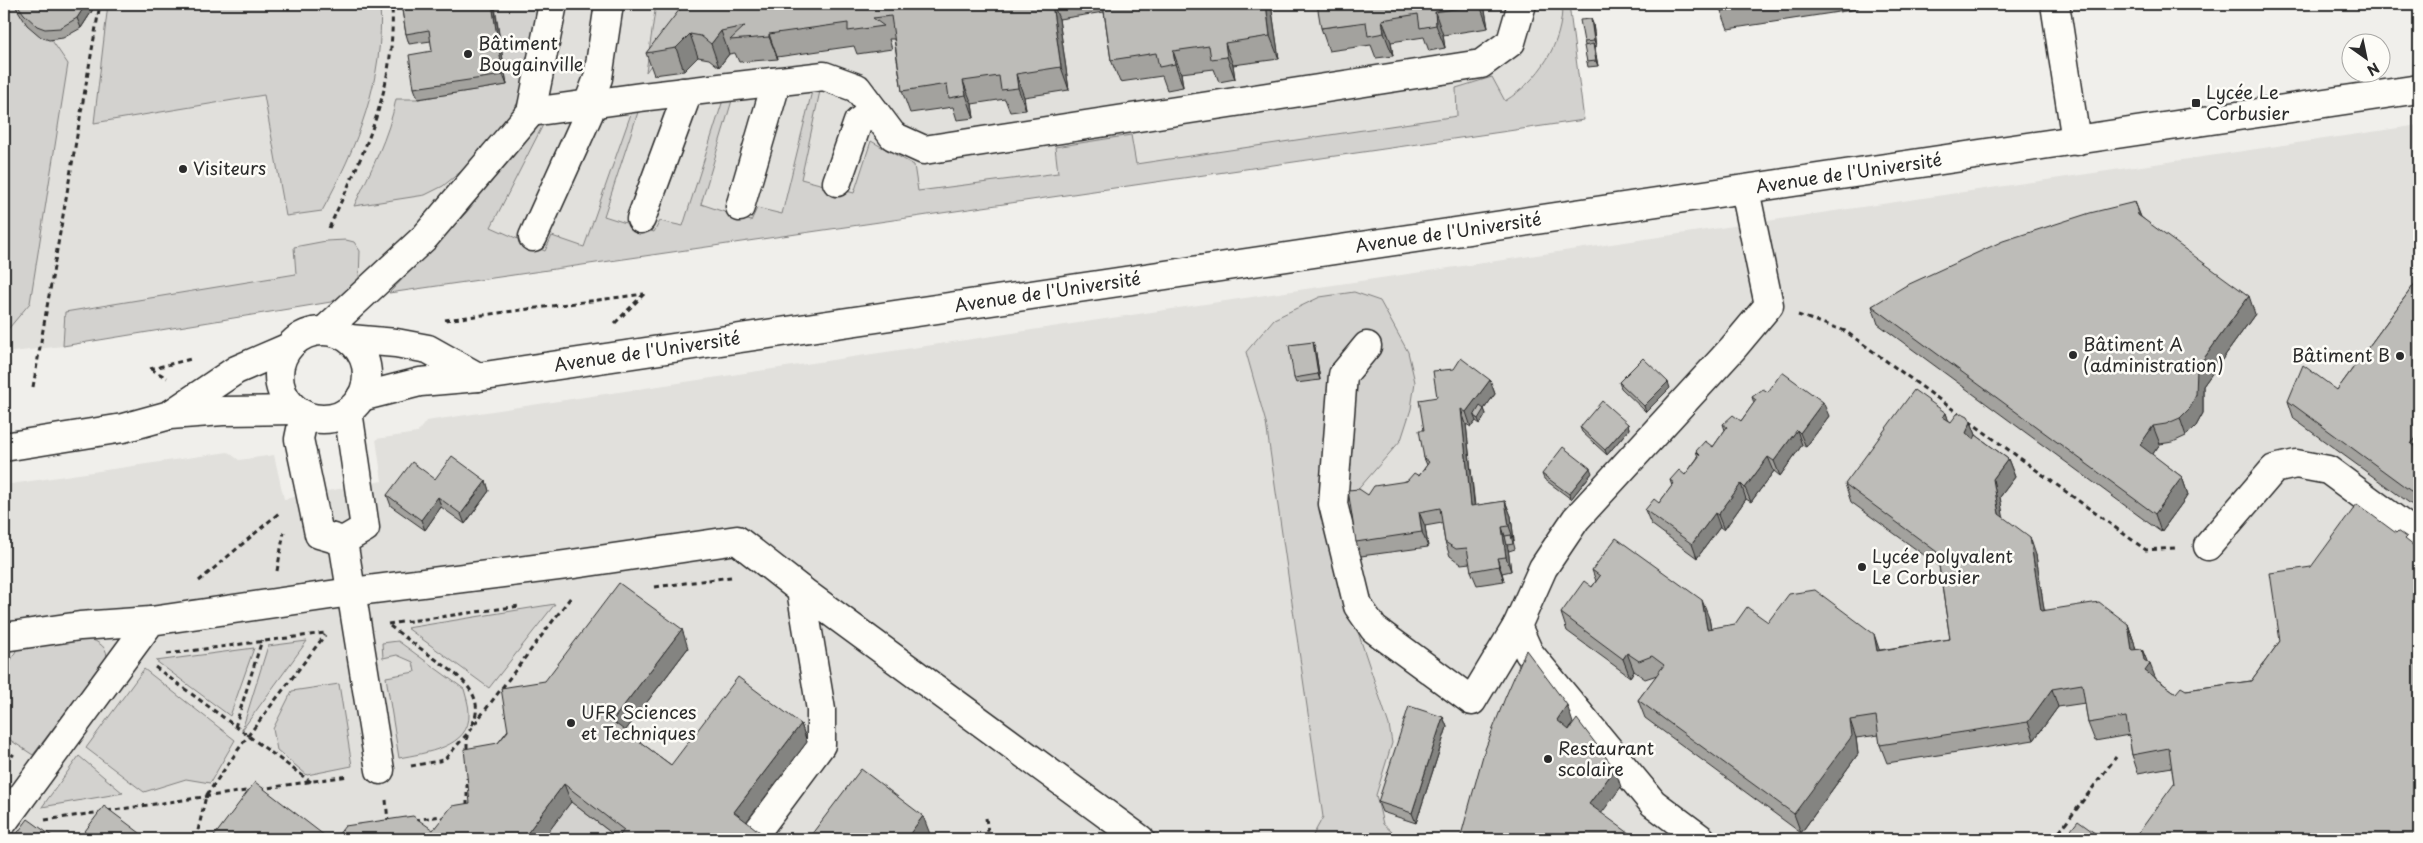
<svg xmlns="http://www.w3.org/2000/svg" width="2423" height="843" font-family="'Playpen Sans',sans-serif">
	<rect width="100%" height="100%" fill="#f0efeb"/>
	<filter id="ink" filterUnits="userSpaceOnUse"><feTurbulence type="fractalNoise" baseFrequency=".02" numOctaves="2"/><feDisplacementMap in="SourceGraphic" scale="10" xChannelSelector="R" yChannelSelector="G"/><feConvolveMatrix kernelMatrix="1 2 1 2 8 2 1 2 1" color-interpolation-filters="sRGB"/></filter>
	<g filter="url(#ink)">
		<g fill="#e1e0dc">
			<polygon points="4,4 1569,4 1584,120 358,297 63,346 4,353"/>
			<polygon points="2419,125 2419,839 4,839 4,485 228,452 239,460 274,455 284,499 382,481 376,439 417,433 426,421 1265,295"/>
		</g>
		<g fill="#d3d2cf" stroke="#7f7e7d">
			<polygon points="4,4 27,4 68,64 30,303 4,334"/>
			<path d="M108 4H380C385 78 357 147 322 211L286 216 264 95 94 123Z"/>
			<path d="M495 4H543L530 82 509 117 464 169 443 186 425 195 354 206C370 172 389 137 396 99H418L506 85Z"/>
			<polygon points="656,4 701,4 683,22 646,72"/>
			<path d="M1562 4H1569L1584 120 389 293 466 213 535 124 546 119 491 227 545 251 552 236 584 247 633 108 640 106 604 216 654 232 660 221 683 226 723 100 733 97 701 204 751 221 757 208 782 214 812 91H820L801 179 854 193 871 141 914 165 918 191 1058 173 1055 147 1131 135 1136 164 1457 116 1456 88 1492 77 1505 101C1539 80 1563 44 1562 4Z"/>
			<polygon points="346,240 354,242 360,251 359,280 342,296 331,302 63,346 65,312 296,274 294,247 326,241"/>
			<polygon points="1354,292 1380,301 1408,352 1415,382 1411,409 1401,440 1348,501 1335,547 1344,590 1389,725 1392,743 1376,795 1383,824 1400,839 1311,839 1323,817 1266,423 1246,352 1274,319 1320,297"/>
			<polygon points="555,604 489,688 407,628"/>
			<path d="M84 636C94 641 107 644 107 657L33 755 4 736V673L18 647Z"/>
			<polygon points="307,641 242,730 268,646"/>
			<path d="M398 641 464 689C466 697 469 705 469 713 471 748 424 753 399 758L386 677 415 672 413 662 397 655 383 658 382 643Z"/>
			<polygon points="254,648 230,716 156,661"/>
			<polygon points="144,669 235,740 210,783 186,779 144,792 86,748"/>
			<polygon points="339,684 352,766 307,775 277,750 273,729 292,691"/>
			<polygon points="79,756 123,793 42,807"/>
			<polygon points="571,802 619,839 543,839"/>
		</g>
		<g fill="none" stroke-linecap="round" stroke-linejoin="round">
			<defs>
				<g id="minor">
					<polyline points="2055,4 2076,141"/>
					<polyline points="531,112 641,97 824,76 857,88 893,136 924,150 1481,64 1511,42 1522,4"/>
					<polyline points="837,182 858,122 874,111"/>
					<polyline points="740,207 773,94 772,82"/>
					<polyline points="641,219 684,103 683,92"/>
					<polyline points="533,237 589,113 588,104 598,78 609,4"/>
					<polyline points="325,330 425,237 531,112 553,4"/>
					<circle cx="323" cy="375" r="44"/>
					<polyline points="350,339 396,343 428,349 478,377"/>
					<polyline points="1367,346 1343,375 1333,504 1358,606 1374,629 1472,701 1517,626 1543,568 1576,519 1733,348 1769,305 1745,190"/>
					<path id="s1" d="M361 397 420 382 478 377 2419 89"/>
					<polyline points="171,414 236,370 287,348"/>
					<polyline points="304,415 299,439 319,534 343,541 365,528 348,411"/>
					<polyline points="4,447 123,428 170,415 223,411 295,410"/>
					<polyline points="343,541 380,770"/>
					<polyline points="2208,546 2274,469 2296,464 2328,470 2419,537"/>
					<polyline points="1517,626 1529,653 1653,803 1701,839"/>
					<polyline points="4,637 80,626 151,621"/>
					<polyline points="4,821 151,621 351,592 566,565 737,540 801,590 1140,839"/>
					<polyline points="760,827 821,745 821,710 801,590"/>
				</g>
			</defs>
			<use href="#minor" stroke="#2b2b2b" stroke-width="31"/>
			<g stroke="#2b2b2b" stroke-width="3" stroke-dasharray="5 4" stroke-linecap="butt">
				<path d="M329 228C364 151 396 92 392 4"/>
				<polyline points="1798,315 1845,331 1962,416"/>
				<polyline points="445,320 644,294"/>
				<polyline points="615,323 644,294"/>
				<polyline points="150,369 191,359"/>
				<polyline points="151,369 167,378"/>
				<polyline points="33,387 100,4"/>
				<polyline points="1969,421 2146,550 2175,548"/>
				<polyline points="277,571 284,532"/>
				<polyline points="199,581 280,512"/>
				<polyline points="655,587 731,577"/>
				<polyline points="388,624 520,606"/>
				<path d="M390 626C403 636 417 646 431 656 453 672 489 693 472 725"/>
				<polyline points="167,654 325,633"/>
				<polyline points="155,667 311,782"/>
				<polyline points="235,727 262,640"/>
				<polyline points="467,735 467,751"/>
				<polyline points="4,749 14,756"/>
				<polyline points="411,766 444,760 467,734 571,597"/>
				<polyline points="260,789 348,776"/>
				<polyline points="386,800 388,822"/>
				<polyline points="467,806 467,778"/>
				<polyline points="107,811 252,790"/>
				<polyline points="986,818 989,839"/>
				<polyline points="45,820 101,812"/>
				<polyline points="415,820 441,816 444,819"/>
				<polyline points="196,839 206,796 247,737 325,635"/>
				<polyline points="2054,839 2116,757"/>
			</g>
			<use href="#minor" stroke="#fdfcf7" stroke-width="28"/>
		</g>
		<g fill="#a3a29e" stroke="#2b2b2b">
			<polygon points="14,4 93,4 92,11 81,28 63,38 49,40 41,37 27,25"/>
			<polygon points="401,4 494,4 507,85 418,99 414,88 432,51 431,41 409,44 406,34"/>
			<polygon points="691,4 1271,4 1279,59 1233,65 1235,79 1219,82 1214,69 1181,73 1183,87 1167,90 1162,76 1120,82 1111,60 1104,12 1059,19 1069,90 1024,97 1026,110 1010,112 1005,99 972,104 974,118 957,120 953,107 910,113 902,91 894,39 889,39 892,49 857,54 854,46 777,57 778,59 739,62 735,53 729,54 719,67 709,59 698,57 684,71 654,75 646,53"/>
			<polygon points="1484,4 1488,28 1443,35 1445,48 1429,51 1424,37 1391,42 1393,56 1376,58 1371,45 1329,51 1321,28"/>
			<polygon points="1720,4 1857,4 1858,9 1728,29 1721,11"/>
			<polygon points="1591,19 1593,24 1596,47 1594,47 1598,66 1588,67 1587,62 1585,45 1584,42"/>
			<polygon points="2135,202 2141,217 2255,314 2203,386 2203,413 2196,426 2186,436 2173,442 2160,444 2152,455 2182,477 2188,495 2161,532 1878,324 1872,306"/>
			<polygon points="2419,278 2419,510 2294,419 2288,401 2337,390"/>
			<polygon points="1315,347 1320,380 1296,383 1294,378"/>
			<polygon points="1490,380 1495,394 1484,409 1486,414 1480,424 1476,421 1471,427 1466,424 1475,506 1505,501 1511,516 1514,541 1513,541 1515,549 1509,551 1508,549 1511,571 1502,573 1504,581 1477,585 1471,571 1470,563 1461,564 1450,556 1445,542 1442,523 1425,526 1428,547 1361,556 1356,542 1368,495 1419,476 1427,465 1424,458 1424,430 1437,397"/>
			<polygon points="1619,382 1670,388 1646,412 1621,388"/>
			<polygon points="1768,392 1829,416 1806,447 1802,445 1780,476 1774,471 1751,502 1746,499 1724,530 1720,527 1697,558 1651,524 1645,510 1659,503 1672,486 1670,480 1685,475 1698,457 1696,451 1713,447 1725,430 1723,424 1741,421 1754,403 1752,397"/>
			<polygon points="1946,413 1948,420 1951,422 1971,422 1976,435 2008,459 2015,477 2000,497 2003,517 2036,555 2044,610 2128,624 2134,642 2136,650 2142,649 2147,662 2155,678 2176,693 2186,690 2251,681 2280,641 2311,567 2396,533 2174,784 2172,767 2138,773 2132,755 2129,735 2095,741 2088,723 2085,703 2058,707 2034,740 1887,763 1880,745 1879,735 1856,738 1858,754 1801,833 1645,718 1638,700 1657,675 1645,679 1634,671 1630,677 1567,631 1561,613 1592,587 1596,581 1592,570 1709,618 1711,629 1768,622 1880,650 1950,639 1939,566 1851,502 1845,484"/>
			<polygon points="1628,424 1629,429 1607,455 1582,432 1580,427"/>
			<polygon points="1592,473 1571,499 1544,479 1542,474"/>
			<polygon points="435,479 486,481 489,491 465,524 441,507 425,530 391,506 387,495"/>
			<polygon points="688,648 625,731 671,765 801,724 807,742 747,822 618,838 571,802 433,830 470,803 498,743 545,681"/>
			<polygon points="1443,717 1447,727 1416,823 1382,812 1378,802"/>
		</g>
		<g fill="#848481" stroke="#2b2b2b">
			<polygon points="86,4 93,4 92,11 81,28 77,18"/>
			<polygon points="492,4 494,4 507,85 503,75"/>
			<polygon points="1052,4 1053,4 1059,19 1069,90 1061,67"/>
			<polygon points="1266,4 1271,4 1279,59 1270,36"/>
			<polygon points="1479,4 1484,4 1488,28 1480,5"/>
			<polygon points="1435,12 1443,35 1445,48 1436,25"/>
			<polygon points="1591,19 1593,24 1596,47 1594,41"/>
			<polygon points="1382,20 1391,42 1393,56 1384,33"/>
			<polygon points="721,31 729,54 719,67 711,44"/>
			<polygon points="690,34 698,57 684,71 676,48"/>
			<polygon points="769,34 777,57 778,59 769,37"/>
			<polygon points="1225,43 1233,65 1235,79 1227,57"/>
			<polygon points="1593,44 1595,49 1598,66 1596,61"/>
			<polygon points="1173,51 1181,73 1183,87 1175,64"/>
			<polygon points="1016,74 1024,97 1026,110 1018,88"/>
			<polygon points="963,81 972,104 974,118 966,95"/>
			<polygon points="2135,202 2142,220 2138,215"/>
			<polygon points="2249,296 2255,314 2203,386 2203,413 2196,426 2186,436 2180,418 2197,368"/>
			<polygon points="1313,342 1315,347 1320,380 1318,374"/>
			<polygon points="1490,380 1495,394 1484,409 1486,414 1480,424 1478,419 1474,416 1476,421 1471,427 1466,412"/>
			<polygon points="1668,382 1670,388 1646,412 1644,406"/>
			<polygon points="1823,402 1829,416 1806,447 1800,433"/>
			<polygon points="1461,409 1466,424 1476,521 1471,506"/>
			<polygon points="1946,413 1952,431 1943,417"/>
			<polygon points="1971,422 1978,440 1972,451 1966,433"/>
			<polygon points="1628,424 1629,429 1607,455 1605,450"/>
			<polygon points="2153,426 2160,444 2146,463 2140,445"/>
			<polygon points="1797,430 1802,445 1780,476 1774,461"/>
			<polygon points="2419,434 2419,461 2411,444"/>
			<polygon points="1768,457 1774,471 1751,502 1745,488"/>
			<polygon points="2008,459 2015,477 2000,497 2006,532 1999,514 1993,479"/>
			<polygon points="1590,468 1592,473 1571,499 1569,494"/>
			<polygon points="2182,477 2188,495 2161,532 2155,514"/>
			<polygon points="486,481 489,491 465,524 461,514"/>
			<polygon points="1741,484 1746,499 1724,530 1718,515"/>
			<polygon points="438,497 441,507 425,530 421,520"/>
			<polygon points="1505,501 1511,516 1514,541 1509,526"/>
			<polygon points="1419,512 1425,526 1428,547 1422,532"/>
			<polygon points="1715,513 1720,527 1697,558 1692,544"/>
			<polygon points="1502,527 1507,542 1507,545 1508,549 1511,571 1506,557"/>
			<polygon points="2030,537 2036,555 2047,629 2041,611"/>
			<polygon points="1497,558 1502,573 1504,581 1499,566"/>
			<polygon points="1702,600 1709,618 1714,647 1707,629"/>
			<polygon points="2128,624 2134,642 2139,668 2132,650"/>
			<polygon points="682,629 688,648 619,739 612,721"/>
			<polygon points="1874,634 1880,652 1877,651"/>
			<polygon points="2142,649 2149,666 2150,664 2157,682 2145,671"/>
			<polygon points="1627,653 1634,671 1630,677 1623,659"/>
			<polygon points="2052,689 2058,707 2034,740 2028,722"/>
			<polygon points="1567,705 1573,723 1563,738 1557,720"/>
			<polygon points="1443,717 1447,727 1416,823 1412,813"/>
			<polygon points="1850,720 1856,738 1858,754 1801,833 1794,814"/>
			<polygon points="801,724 807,742 740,830 734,812"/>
			<polygon points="1615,769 1621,787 1595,822 1589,804"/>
			<polygon points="564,784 571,802 543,839 523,839"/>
			<polygon points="923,816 930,834 926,839 906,839"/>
		</g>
		<g fill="#bdbcb8" stroke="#2b2b2b">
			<polygon points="17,4 86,4 77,18 60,28 45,29 37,26 24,14"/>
			<polygon points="401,4 492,4 503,75 414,88 409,55 432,51 429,30 406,34"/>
			<polygon points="691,4 1052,4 1061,67 1016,74 1018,88 1001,90 999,76 963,81 966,95 949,98 947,84 902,91 891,16 873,18 884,26 848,31 848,23 769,34 769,37 730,40 745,26 721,31 711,44 701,36 690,34 676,48 646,53 680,9 687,7"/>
			<polygon points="1103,4 1266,4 1270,36 1225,43 1227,57 1211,59 1209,46 1173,51 1175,64 1159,67 1156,53 1111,60"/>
			<polygon points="1317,4 1479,4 1480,5 1435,12 1436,25 1420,28 1418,14 1382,20 1384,33 1368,36 1366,22 1321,28"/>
			<polygon points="1720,4 1769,4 1721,11"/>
			<polygon points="1591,19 1594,41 1584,42 1580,20"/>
			<polygon points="1593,44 1596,61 1587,62 1584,46"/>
			<polygon points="2135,202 2138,215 2249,296 2197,368 2196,395 2190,408 2180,418 2166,424 2153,426 2140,445 2182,477 2155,514 1872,306 1905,286 2003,241 2090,213"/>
			<polygon points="2419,278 2419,434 2411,444 2419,450 2419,497 2288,401 2303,365 2337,390"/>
			<polygon points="1313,342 1318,374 1294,378 1289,345"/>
			<polygon points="1461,358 1490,380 1466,412 1461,409 1471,506 1505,501 1509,526 1502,527 1506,557 1497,558 1499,566 1471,571 1467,548 1456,549 1445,542 1440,508 1419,512 1422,532 1356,542 1348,490 1359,489 1368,495 1374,486 1407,481 1414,473 1419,476 1429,462 1424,458 1419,430 1424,430 1419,400 1437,397 1433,371 1454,369"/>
			<polygon points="1643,358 1668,382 1644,406 1619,382"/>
			<polygon points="1782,372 1823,402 1800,433 1797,430 1774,461 1768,457 1745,488 1741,484 1718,515 1715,513 1692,544 1645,510 1654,499 1659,503 1674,483 1670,480 1679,470 1685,475 1700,455 1696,451 1705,441 1713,447 1727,427 1723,424 1733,415 1741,421 1756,400 1752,397 1763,389 1768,392"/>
			<polygon points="1914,390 1946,413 1943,417 1951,422 1957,414 1962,413 1968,416 1971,422 1966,433 1974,439 1976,435 2008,459 1993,479 1999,514 2030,537 2041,611 2099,602 2128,624 2132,650 2142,649 2144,660 2150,664 2145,671 2176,693 2181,687 2186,690 2251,681 2280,641 2270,573 2311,567 2357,504 2396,533 2398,531 2407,537 2405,539 2419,550 2419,839 2134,839 2174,784 2169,748 2132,755 2126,717 2088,723 2082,684 2052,689 2028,722 1880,745 1876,716 1850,720 1852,736 1794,814 1638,700 1664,665 1652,656 1639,661 1627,653 1623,659 1561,613 1584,581 1592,587 1600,576 1592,570 1616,538 1702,600 1707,629 1735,624 1747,607 1768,622 1789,594 1815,590 1874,634 1877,651 1950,639 1937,552 1845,484"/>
			<polygon points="1602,401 1628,424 1605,450 1580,427"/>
			<polygon points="1480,406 1484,409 1478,419 1474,416"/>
			<polygon points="1563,447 1590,468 1569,494 1542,474"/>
			<polygon points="452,456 486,481 461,514 438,497 421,520 387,495 412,462 435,479"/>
			<polygon points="1511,535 1513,544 1507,545 1505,536"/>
			<polygon points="619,583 682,629 612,721 671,765 738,677 801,724 734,812 769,839 617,839 624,830 564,784 523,839 335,839 345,826 413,816 433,830 452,806 470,803 464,749 498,743 508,731 501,688 545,681"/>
			<polygon points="1526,650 1567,705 1557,720 1569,730 1577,719 1615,769 1589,804 1637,839 1460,839 1484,752 1505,698"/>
			<polygon points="1409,706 1443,717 1412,813 1378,802"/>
			<polygon points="861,769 923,816 906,839 808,839"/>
			<polygon points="255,782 329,839 212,839"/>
			<polygon points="104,806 148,839 79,839"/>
			<polygon points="28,819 56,839 13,839"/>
			<polygon points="2078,821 2103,839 2064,839"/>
		</g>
	</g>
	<g fill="#2b2b2b" stroke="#fdfcf7" stroke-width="2">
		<circle cx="468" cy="54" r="5"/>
		<rect x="2191" y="98" width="10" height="10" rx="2.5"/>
		<circle cx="183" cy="169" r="5"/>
		<circle cx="2073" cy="355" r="5"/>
		<circle cx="2400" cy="356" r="5"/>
		<circle cx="1862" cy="567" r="5"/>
		<circle cx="571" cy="723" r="5"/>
		<circle cx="1548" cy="759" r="5"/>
	</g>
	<g text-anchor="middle" stroke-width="5" stroke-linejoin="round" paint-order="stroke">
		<g font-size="18" fill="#2b2b2b" stroke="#fdfcf7" text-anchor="start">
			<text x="478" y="50">Bâtiment<tspan x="478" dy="21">Bougainville</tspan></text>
			<text x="2206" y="99">Lycée Le<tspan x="2206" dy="21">Corbusier</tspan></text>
			<text x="193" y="175">Visiteurs</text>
			<text x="2083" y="351">Bâtiment A<tspan x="2083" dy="21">(administration)</tspan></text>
			<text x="2390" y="362" text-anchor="end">Bâtiment B</text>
			<text x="1872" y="563">Lycée polyvalent<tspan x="1872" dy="21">Le Corbusier</tspan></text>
			<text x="581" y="719">UFR Sciences<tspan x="581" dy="21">et Techniques</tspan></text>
			<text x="1558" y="755">Restaurant<tspan x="1558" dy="21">scolaire</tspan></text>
		</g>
		<g font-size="18" fill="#2b2b2b" stroke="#fdfcf7">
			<text dy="6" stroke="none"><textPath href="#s1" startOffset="1505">Avenue de l'Université</textPath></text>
			<text dy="6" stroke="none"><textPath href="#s1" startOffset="1100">Avenue de l'Université</textPath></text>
			<text dy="6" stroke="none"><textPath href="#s1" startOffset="695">Avenue de l'Université</textPath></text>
			<text dy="6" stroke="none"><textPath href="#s1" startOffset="290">Avenue de l'Université</textPath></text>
		</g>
	</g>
	<rect width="2423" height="843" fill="none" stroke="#fdfcf7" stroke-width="20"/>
	<rect x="10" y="10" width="2403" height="823" fill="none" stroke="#2b2b2b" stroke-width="2" filter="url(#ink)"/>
	<g transform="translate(2366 58) rotate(147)"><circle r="24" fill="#fdfcf7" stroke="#a9a8a5"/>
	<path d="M0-4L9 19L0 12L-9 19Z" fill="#2b2b2b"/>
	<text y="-8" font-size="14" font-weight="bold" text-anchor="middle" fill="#2b2b2b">N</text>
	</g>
</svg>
